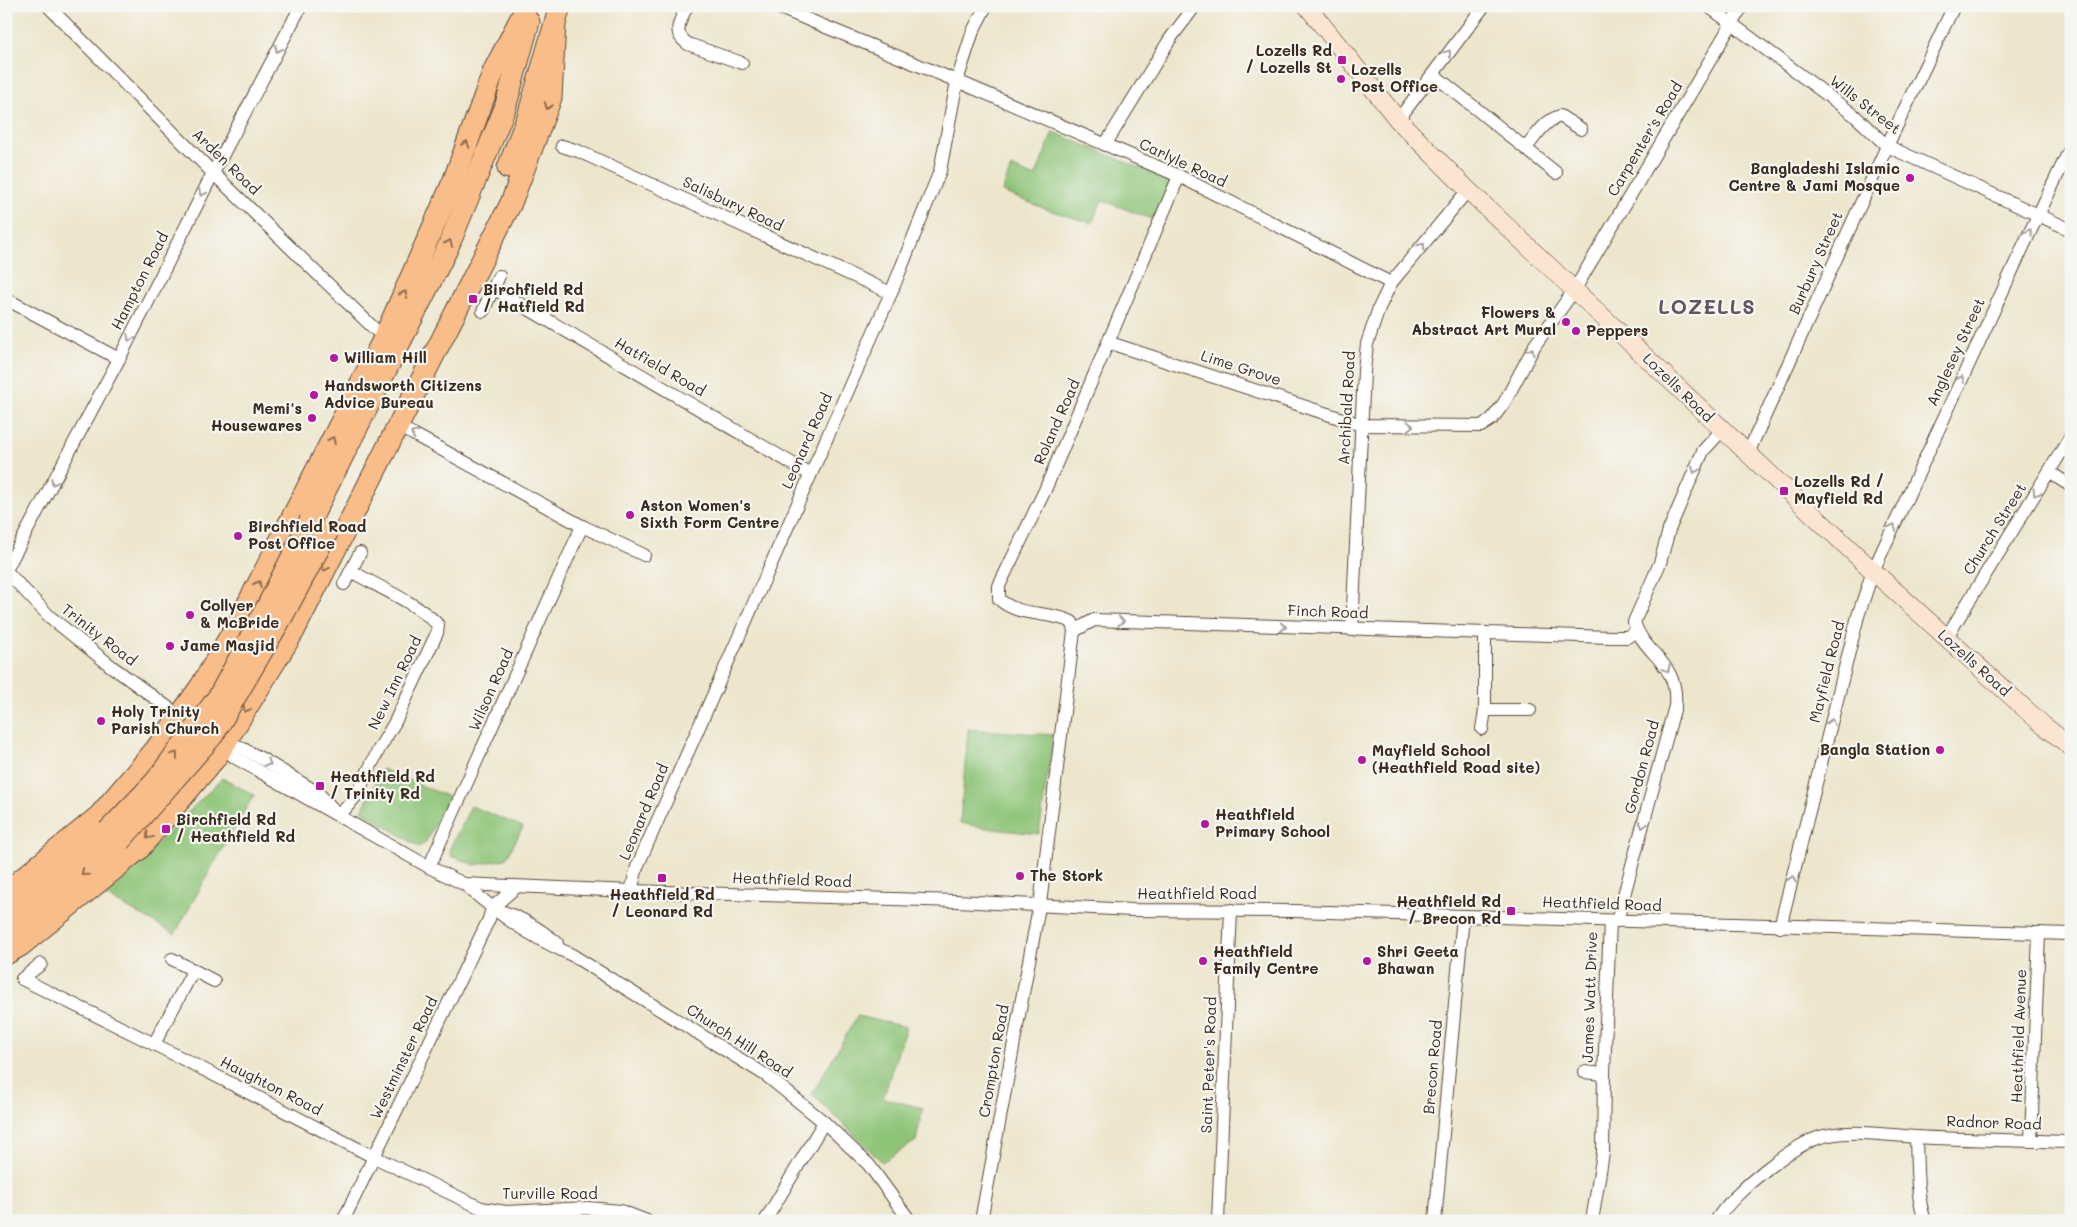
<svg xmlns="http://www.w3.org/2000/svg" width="2077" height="1227" font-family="Mali,sans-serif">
	<rect width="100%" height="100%" fill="#f6f6f2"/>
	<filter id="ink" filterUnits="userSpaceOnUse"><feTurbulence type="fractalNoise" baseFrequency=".02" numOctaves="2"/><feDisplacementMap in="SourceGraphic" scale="10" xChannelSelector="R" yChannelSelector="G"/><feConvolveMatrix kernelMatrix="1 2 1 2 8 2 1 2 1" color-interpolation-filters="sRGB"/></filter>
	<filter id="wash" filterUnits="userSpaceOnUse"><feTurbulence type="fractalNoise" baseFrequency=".0096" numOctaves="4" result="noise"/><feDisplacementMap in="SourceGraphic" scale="20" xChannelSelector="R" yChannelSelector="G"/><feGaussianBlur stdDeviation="1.12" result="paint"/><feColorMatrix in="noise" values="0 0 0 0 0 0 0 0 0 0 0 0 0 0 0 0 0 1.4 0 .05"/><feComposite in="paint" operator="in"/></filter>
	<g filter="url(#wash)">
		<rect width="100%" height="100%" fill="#ede6cc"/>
		<g fill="#8dc477" stroke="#64774a">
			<polygon points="1053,132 1172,181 1154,220 1102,200 1092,223 1051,211 1002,192 1011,167 1035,177"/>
			<polygon points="968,729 1053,735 1039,834 992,829 960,823"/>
			<polygon points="382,769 451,798 425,843 419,847 362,811"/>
			<polygon points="222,778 254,795 213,865 175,934 106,896"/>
			<polygon points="471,806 523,827 506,859 475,865 451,856 450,848"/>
			<polygon points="857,1016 906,1027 883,1098 923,1108 916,1141 882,1162 812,1094"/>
		</g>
	</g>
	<g filter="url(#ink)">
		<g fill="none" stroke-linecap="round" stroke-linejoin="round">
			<defs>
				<g id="minor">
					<polyline points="48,6 213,173 384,338"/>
					<path d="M687 6C680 22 671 32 688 44L742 63"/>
					<polyline points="775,6 957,81 1179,176 1391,283"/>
					<polyline points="1708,6 1854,115 1887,146 2071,230"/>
					<polyline points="1433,74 1556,173"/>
					<polyline points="1398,120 1484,6"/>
					<polyline points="1105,145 1170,39 1195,6"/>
					<polyline points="562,146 578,151 891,293"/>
					<path d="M1526 148C1535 137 1545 120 1560 116L1581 129"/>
					<polyline points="493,288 810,474"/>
					<polyline points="6,299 119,359"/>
					<polyline points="483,311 499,276"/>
					<polyline points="1110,343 1361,425 1481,426 1492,419 1504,403 1535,345 1575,289 1742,6"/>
					<polyline points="396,426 413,434 582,526 644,555"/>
					<polyline points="1748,453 1887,146 1954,6"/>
					<polyline points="2049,472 2071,486"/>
					<polyline points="6,570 119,359 213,173 301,6"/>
					<polyline points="6,571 50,617 111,666 185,720"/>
					<polyline points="344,584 360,553"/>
					<polyline points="1352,630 1364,371 1367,344 1379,308 1391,283 1468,190"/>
					<polyline points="1074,631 1094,620 1611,637 1627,637 1637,631"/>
					<polyline points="1946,638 2071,436"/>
					<polyline points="1485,710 1530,710"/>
					<polyline points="1482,729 1485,710 1485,633"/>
					<polyline points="219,741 224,745 234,757 429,867 464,884 631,891 957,901 1132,910 1294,911 2071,934"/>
					<polyline points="224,745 234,744 264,760 318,793 334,810"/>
					<path d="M340 815 356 796 379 749 395 722 437 633 438 625C419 604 376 586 351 571"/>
					<polyline points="429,867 582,526"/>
					<path d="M464 884C501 916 527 935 572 955L767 1076 824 1122 869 1165 910 1221"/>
					<polyline points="631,891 637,867 891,293 940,171 957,81 973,31 986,6"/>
					<path d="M503 912C523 918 541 930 557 943"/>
					<path d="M1617 921 1675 706C1679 661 1644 656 1634 622L1660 563 1669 530 1703 451 1722 430"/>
					<polyline points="1780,927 1858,616 1873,571 2029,234 2071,147"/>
					<polyline points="172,959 214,981"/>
					<polyline points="41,964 22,979 154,1044 368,1154 481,1208 506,1212 588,1208 621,1211 647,1221"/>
					<polyline points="154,1044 193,971"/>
					<polyline points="1584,1072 1604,1074"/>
					<path d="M1916 1137C1917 1165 1916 1194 1925 1221"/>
					<polyline points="2031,1141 2039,933"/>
					<polyline points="343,1221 489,919 492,908 516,887"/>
					<polyline points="765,1221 824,1122"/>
					<path d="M981 1221 1041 896 1074 631 1072 622C1048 610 1019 618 999 599V586L1045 490 1179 176"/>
					<polyline points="1218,1221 1231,910"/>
					<polyline points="1435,1221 1463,916"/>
					<polyline points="1592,1221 1603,1153 1604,1074 1610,921"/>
					<path d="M1716 1221C1732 1193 1796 1140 1829 1135 1857 1130 1887 1135 1916 1137 1967 1140 2019 1140 2071 1142"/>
				</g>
				<polyline id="secondary" points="1307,6 1398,120 1468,190 1873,571 2043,725 2071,747"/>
				<g id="trunk">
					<polyline points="508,168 528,116 560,6"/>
					<polyline points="310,521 448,247 505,108 529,22"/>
					<polyline points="6,892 99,816 156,749 201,686 240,619 384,338 453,182 494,70 527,6"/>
					<polyline points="6,911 55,876 108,831"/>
					<polyline points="6,934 108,854 120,841"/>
					<polyline points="6,954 20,946 139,849 217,756 294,631 511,203 551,98 555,23"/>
				</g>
			</defs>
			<use href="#minor" stroke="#564638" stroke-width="14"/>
			<use href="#secondary" stroke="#564638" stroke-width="19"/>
			<use href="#trunk" stroke="#564638" stroke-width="23"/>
			<use href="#minor" stroke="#fff" stroke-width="12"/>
			<use href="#secondary" stroke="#fce5d0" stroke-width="18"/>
			<use href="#trunk" stroke="#f8bd89" stroke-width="21"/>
			<defs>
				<g id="trunk-bridge">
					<polyline points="108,831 155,782 219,696 268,605 310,521"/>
					<polyline points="120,841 213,735 282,617 328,531"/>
				</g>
			</defs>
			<use href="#trunk-bridge" stroke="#564638" stroke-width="23" stroke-linecap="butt"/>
			<use href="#trunk-bridge" stroke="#f8bd89" stroke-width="21"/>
		</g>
		<defs><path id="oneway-chevron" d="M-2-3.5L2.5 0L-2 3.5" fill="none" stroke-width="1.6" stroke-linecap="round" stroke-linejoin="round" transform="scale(1.25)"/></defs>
		<g stroke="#a79f9a">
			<use href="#oneway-chevron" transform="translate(278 49) rotate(118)"/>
			<use href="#oneway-chevron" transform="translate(1448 53) rotate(-53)"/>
			<use href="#oneway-chevron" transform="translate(202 193) rotate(117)"/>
			<use href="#oneway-chevron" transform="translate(2029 232) rotate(-65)"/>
			<use href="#oneway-chevron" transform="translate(1422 246) rotate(-51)"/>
			<use href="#oneway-chevron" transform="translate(130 338) rotate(117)"/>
			<use href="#oneway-chevron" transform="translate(1531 351) rotate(-61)"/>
			<use href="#oneway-chevron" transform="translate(1961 379) rotate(-65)"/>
			<use href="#oneway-chevron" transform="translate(1410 426) rotate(1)"/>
			<use href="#oneway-chevron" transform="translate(414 434) rotate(-154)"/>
			<use href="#oneway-chevron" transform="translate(1695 470) rotate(113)"/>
			<use href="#oneway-chevron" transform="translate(54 482) rotate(118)"/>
			<use href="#oneway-chevron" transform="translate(2036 493) rotate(122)"/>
			<use href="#oneway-chevron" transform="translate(1893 527) rotate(-65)"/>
			<use href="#oneway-chevron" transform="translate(1121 621) rotate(2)"/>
			<use href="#oneway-chevron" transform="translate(1283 627) rotate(2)"/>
			<use href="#oneway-chevron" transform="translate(1667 669) rotate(59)"/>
			<use href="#oneway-chevron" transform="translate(1831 722) rotate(-76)"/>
			<use href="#oneway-chevron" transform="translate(268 763) rotate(31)"/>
			<use href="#oneway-chevron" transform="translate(1643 825) rotate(105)"/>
			<use href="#oneway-chevron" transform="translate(1792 879) rotate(-76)"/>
		</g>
		<g stroke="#906c4e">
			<use href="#oneway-chevron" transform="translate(548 106) rotate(111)"/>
			<use href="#oneway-chevron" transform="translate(466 144) rotate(-71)"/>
			<use href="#oneway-chevron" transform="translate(449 243) rotate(-66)"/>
			<use href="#oneway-chevron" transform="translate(404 294) rotate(-66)"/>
			<use href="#oneway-chevron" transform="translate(332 440) rotate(-63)"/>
			<use href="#oneway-chevron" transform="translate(325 568) rotate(116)"/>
			<use href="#oneway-chevron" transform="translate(258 584) rotate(-63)"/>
			<use href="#oneway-chevron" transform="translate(246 709) rotate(122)"/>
			<use href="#oneway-chevron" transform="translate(175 755) rotate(-53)"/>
			<use href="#oneway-chevron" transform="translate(149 836) rotate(130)"/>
			<use href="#oneway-chevron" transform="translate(84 873) rotate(141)"/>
		</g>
	</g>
	<g fill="#b5179e" stroke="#f6f6f2" stroke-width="2">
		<rect x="1337" y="55" width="10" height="10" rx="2.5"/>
		<circle cx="1341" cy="79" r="5"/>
		<circle cx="1910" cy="178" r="5"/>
		<rect x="468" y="294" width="10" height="10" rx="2.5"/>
		<circle cx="1566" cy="322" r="5"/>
		<circle cx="1576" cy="331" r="5"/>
		<circle cx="334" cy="358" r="5"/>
		<circle cx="314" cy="395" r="5"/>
		<circle cx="312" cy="418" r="5"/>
		<rect x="1779" y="486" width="10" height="10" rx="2.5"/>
		<circle cx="630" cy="515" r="5"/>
		<circle cx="238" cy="536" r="5"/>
		<circle cx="190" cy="615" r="5"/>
		<circle cx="170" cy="646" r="5"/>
		<circle cx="101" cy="721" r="5"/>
		<circle cx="1940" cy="750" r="5"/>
		<circle cx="1362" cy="760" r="5"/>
		<rect x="315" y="781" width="10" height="10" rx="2.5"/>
		<circle cx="1205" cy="824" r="5"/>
		<rect x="161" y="824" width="10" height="10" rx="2.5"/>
		<circle cx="1020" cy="876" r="5"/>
		<rect x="657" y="873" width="10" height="10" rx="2.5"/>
		<rect x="1506" y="906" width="10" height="10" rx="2.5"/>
		<circle cx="1203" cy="961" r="5"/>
		<circle cx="1367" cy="961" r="5"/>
	</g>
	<g text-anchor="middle" stroke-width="4.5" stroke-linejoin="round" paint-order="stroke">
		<g font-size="15" font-weight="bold" fill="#3b2a1e" stroke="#f6f6f2" text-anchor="start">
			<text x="1332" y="56" text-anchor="end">Lozells Rd<tspan x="1332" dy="17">/ Lozells St</tspan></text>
			<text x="1351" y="75">Lozells<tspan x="1351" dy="17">Post Office</tspan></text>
			<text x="1900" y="174" text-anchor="end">Bangladeshi Islamic<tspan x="1900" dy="17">Centre &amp; Jami Mosque</tspan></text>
			<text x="483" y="295">Birchfield Rd<tspan x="483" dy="17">/ Hatfield Rd</tspan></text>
			<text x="1556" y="318" text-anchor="end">Flowers &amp;<tspan x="1556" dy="17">Abstract Art Mural</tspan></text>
			<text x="1586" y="336">Peppers</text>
			<text x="344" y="363">William Hill</text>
			<text x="324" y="391">Handsworth Citizens<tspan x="324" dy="17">Advice Bureau</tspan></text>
			<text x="302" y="414" text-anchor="end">Memi's<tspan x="302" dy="17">Housewares</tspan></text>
			<text x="1794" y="487">Lozells Rd /<tspan x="1794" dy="17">Mayfield Rd</tspan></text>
			<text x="640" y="511">Aston Women's<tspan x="640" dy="17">Sixth Form Centre</tspan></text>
			<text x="248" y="532">Birchfield Road<tspan x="248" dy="17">Post Office</tspan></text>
			<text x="200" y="611">Collyer<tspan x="200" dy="17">&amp; McBride</tspan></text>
			<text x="180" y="651">Jame Masjid</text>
			<text x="111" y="717">Holy Trinity<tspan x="111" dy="17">Parish Church</tspan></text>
			<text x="1930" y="755" text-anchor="end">Bangla Station</text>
			<text x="1372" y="756">Mayfield School<tspan x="1372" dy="17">(Heathfield Road site)</tspan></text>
			<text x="330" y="782">Heathfield Rd<tspan x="330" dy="17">/ Trinity Rd</tspan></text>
			<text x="1215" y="820">Heathfield<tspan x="1215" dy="17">Primary School</tspan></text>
			<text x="176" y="825">Birchfield Rd<tspan x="176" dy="17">/ Heathfield Rd</tspan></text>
			<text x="1030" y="881">The Stork</text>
			<text x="662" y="900" text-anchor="middle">Heathfield Rd<tspan x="662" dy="17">/ Leonard Rd</tspan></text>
			<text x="1501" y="907" text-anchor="end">Heathfield Rd<tspan x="1501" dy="17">/ Brecon Rd</tspan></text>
			<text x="1213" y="957">Heathfield<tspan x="1213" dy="17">Family Centre</tspan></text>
			<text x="1377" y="957">Shri Geeta<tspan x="1377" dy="17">Bhawan</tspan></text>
		</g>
		<g font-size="15" fill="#3b2a1e" stroke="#f6f6f2">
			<text transform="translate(1865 105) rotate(38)" y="5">Wills Street</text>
			<text transform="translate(1645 139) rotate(-59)" y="5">Carpenter's Road</text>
			<text transform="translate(226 162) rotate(44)" y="5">Arden Road</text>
			<text transform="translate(1183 163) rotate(25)" y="5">Carlyle Road</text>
			<text transform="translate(733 204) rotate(25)" y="5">Salisbury Road</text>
			<text transform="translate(1816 263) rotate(-66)" y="5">Burbury Street</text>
			<text transform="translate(140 281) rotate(-63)" y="5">Hampton Road</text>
			<text transform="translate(1956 352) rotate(-65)" y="5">Anglesey Street</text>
			<text transform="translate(660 367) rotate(30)" y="5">Hatfield Road</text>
			<text transform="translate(1241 368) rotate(18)" y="5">Lime Grove</text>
			<text transform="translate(1678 388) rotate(44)" y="5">Lozells Road</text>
			<text transform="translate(1347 408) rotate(-87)" y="5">Archibald Road</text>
			<text transform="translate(1057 422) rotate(-66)" y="5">Roland Road</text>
			<text transform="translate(807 441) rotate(-66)" y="5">Leonard Road</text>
			<text transform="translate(1995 529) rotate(-58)" y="5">Church Street</text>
			<text transform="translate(1328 612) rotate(2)" y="5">Finch Road</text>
			<text transform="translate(99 635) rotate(38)" y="5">Trinity Road</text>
			<text transform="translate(1974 663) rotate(42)" y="5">Lozells Road</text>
			<text transform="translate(1827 672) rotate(-76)" y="5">Mayfield Road</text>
			<text transform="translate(395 683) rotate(-64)" y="5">New Inn Road</text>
			<text transform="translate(491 690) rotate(-66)" y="5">Wilson Road</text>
			<text transform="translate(1642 767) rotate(-75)" y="5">Gordon Road</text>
			<text transform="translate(644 812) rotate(-67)" y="5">Leonard Road</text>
			<text transform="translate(792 880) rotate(2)" y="5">Heathfield Road</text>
			<text x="1197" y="899">Heathfield Road</text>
			<text transform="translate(1602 904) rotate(2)" y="5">Heathfield Road</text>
			<text transform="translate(1590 997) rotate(-88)" y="5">James Watt Drive</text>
			<text transform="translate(2019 1036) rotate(-88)" y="5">Heathfield Avenue</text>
			<text transform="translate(739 1041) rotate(33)" y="5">Church Hill Road</text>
			<text transform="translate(404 1058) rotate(-64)" y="5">Westminster Road</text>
			<text transform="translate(994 1061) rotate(-80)" y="5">Crompton Road</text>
			<text transform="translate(1209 1065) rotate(-88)" y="5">Saint Peter's Road</text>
			<text transform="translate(1433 1067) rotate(-85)" y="5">Brecon Road</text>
			<text transform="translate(271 1086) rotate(27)" y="5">Haughton Road</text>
			<text transform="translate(1994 1123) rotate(2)" y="5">Radnor Road</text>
			<text x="550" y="1199">Turville Road</text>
		</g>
		<g font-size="20" font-weight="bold" letter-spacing="1" fill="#65545e" stroke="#f6f6f2">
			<text x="1707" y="314">LOZELLS</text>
		</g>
	</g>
	<rect width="2077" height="1227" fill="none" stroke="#f6f6f2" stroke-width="25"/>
</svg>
